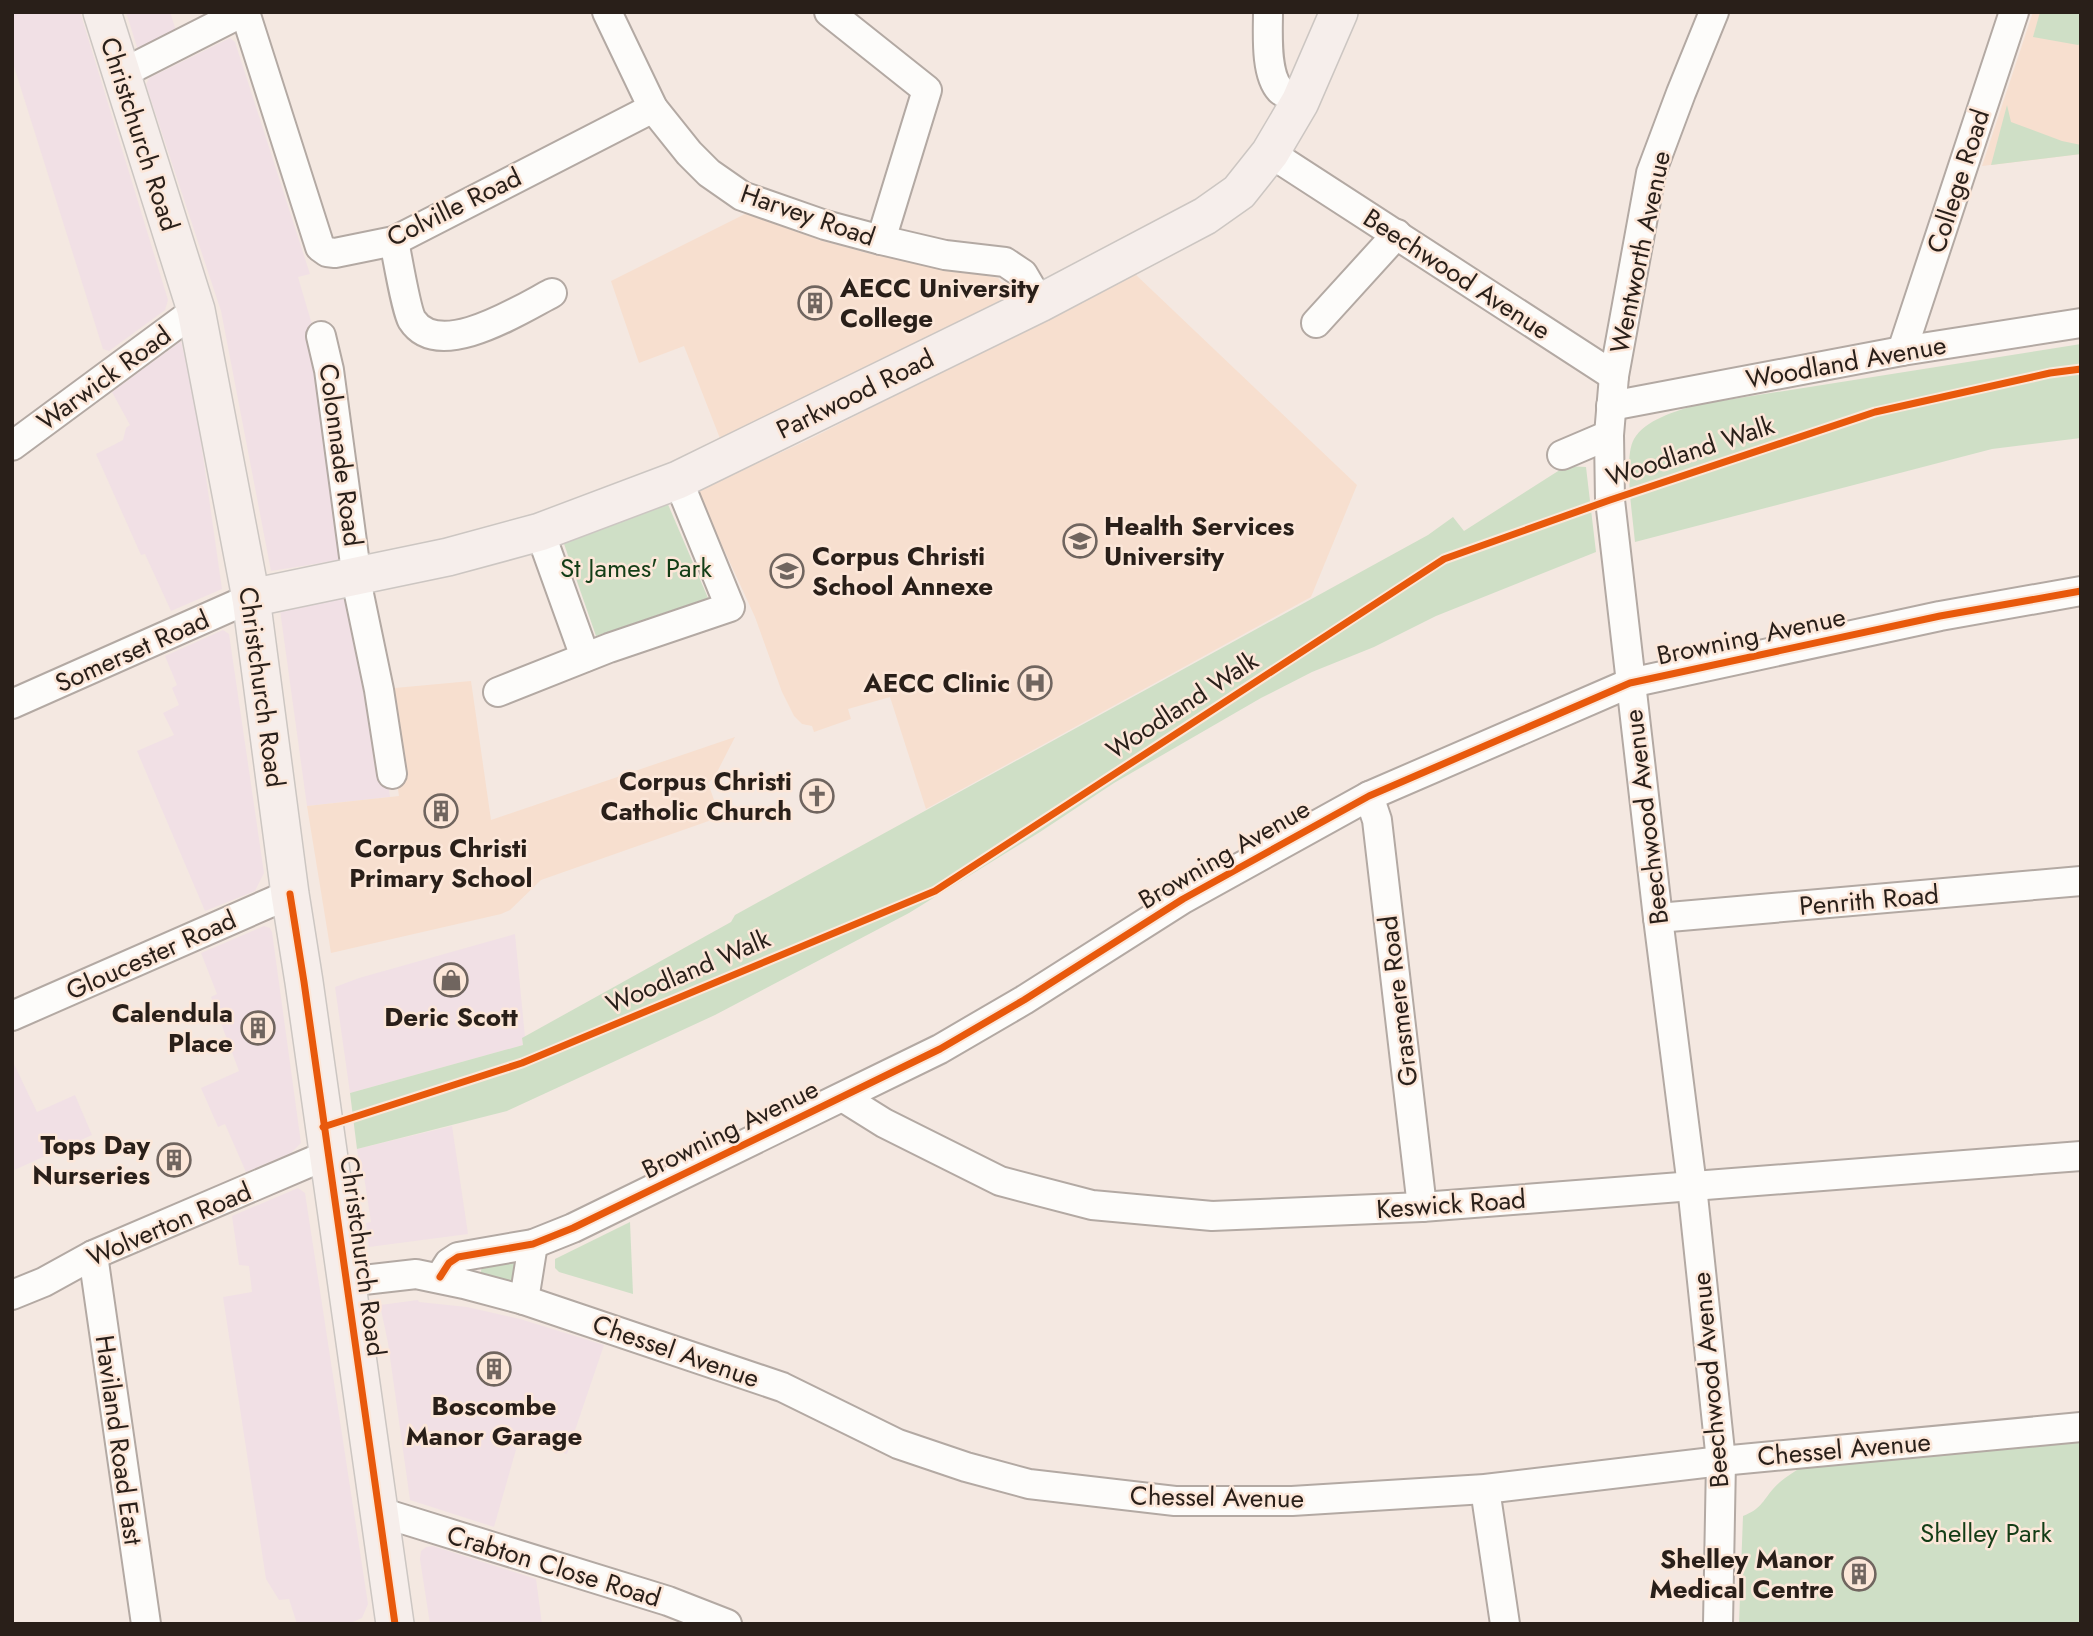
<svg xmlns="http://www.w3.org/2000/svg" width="2093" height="1636" font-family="Jost,sans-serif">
	<rect width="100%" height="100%" fill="#f4e8e1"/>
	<g fill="#f1e0e5">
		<polygon points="12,12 80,12 168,300 165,310 109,351 103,349 12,60"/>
		<polygon points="126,12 170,12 176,31 138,50"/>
		<polygon points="230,38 235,42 310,274 298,277 313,328 346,559 271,571 221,311 146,85 149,78"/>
		<polygon points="181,341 195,400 222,589 171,611 145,554 141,555 96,454 123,440 126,428 130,425 112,392"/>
		<polygon points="354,594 376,698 390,797 307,806 280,610"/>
		<polygon points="223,630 229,634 264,873 255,891 205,911 137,751 174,735 163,713 179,705 172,688 177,685 165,656"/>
		<polygon points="264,926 270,928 272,932 301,1143 291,1153 246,1172 225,1124 218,1127 201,1088 239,1071 211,997 217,994 201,953"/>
		<polygon points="515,934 525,1037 522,1039 523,1045 350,1093 335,987 359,978"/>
		<polygon points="12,1060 37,1112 75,1095 92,1135 12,1171"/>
		<polygon points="452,1126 468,1234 369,1247 366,1223 371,1222 363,1170 360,1170 357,1149"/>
		<polygon points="298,1188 305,1193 368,1604 362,1618 348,1624 297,1624 289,1599 279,1600 266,1579 223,1297 252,1292 249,1266 239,1265 232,1216"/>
		<polygon points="418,1300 419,1302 467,1307 520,1319 604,1345 567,1454 519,1439 494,1527 410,1500 388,1343 380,1305"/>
		<polygon points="433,1546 536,1579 542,1624 430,1624 420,1559 421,1551 426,1547"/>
	</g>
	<g fill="#f7dfcf">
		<polygon points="2033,12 2081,12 2081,154 1982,166"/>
		<polygon points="747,213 819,240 871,254 998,278 1003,284 1003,296 999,301 878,364 721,441 684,346 639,363 611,281"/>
		<polygon points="1134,273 1357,485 1311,597 926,809 890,697 848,709 851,719 814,732 812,726 802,724 794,716 782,692 755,617 697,491 808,440"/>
		<polygon points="471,681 491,820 735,737 714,778 708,783 720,817 541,880 510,910 501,914 331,953 307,806 399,796 384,689"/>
	</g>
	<g fill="#cfdfc6">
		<polygon points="2040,12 2081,12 2081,43 2078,45 2033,37"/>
		<polygon points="2007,105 2011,122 2062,141 2081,145 2081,154 1991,165"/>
		<path d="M2081 344V438L1992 449 1635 542C1633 518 1623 458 1634 439 1646 419 1675 412 1695 405Z"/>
		<polygon points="1566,466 1586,467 1596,552 1436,616 1374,647 1312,672 1261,698 1114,783 1040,832 909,913 715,1015 507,1111 357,1149 350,1093 523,1045 522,1038 731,922 735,915 1428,535 1453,517 1464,531"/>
		<polygon points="667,502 708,598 596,636 563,541"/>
		<polygon points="630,1222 633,1294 559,1272 555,1268 555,1259"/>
		<polygon points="517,1260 513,1285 480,1276 482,1266"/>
		<path d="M2081 1435V1624H1739L1743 1516C1761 1509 1762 1502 1773 1489 1781 1479 1796 1471 1806 1464Z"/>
	</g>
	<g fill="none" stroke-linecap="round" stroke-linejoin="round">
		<defs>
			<g id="minor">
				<polyline points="245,12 320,247 327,252 335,253 394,241 653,108"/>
				<polyline points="607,12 653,108 689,153 709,173 742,196 825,225 881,240 945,255 1005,262 1023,274 1040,303"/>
				<polyline points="829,12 927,90 881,240"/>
				<path d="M1268 12C1268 33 1265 74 1280 90 1285 94 1294 98 1300 102"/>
				<polyline points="1714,12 1681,93 1651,173 1614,376 1609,435 1610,500 1658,918 1692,1186 1721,1461 1718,1624"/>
				<polyline points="121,74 243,12"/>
				<polyline points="1270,153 1614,376"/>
				<path d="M394 241C397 255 406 310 412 320 439 362 521 309 552 293"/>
				<polyline points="1316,323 1397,234"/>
				<polyline points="321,336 329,370 359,594 379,690 392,774"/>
				<polyline points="1902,351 2014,12"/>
				<polyline points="1611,406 1902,351 2081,323"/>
				<polyline points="12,446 196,310"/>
				<polyline points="1562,455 1609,435"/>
				<polyline points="540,532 585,657"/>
				<polyline points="498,692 609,648 730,607 678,480"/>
				<polyline points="12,704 251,598"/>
				<polyline points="1369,796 1377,820 1422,1207"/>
				<polyline points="1658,918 2081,881"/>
				<polyline points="12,1016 290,894"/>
				<polyline points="844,1098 884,1123 1000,1181 1092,1205 1212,1216 1422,1207 2081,1156"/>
				<polyline points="93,1255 146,1624"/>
				<polyline points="440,1277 449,1263 458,1257 533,1244 573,1228 940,1049 1024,1000 1183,899 1369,796 1630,683 1940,616 2081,591"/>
				<polyline points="346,1282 416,1274 464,1284 524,1300 782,1387 898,1444 966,1467 1029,1484 1175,1501 1292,1501 1485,1489 1721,1461 2081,1427"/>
				<polyline points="12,1295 44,1282 93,1255 327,1155"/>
				<polyline points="524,1300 533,1244"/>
				<polyline points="1485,1489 1505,1624"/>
				<polyline points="380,1512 668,1601 727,1624"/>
			</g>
			<g id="major">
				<polyline points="102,12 196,310 251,598 290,894 304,982 395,1624"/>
				<polyline points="251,598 448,557 540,532 678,480 1040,303 1205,216 1239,192 1270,153 1300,102 1339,12"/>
			</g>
		</defs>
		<use href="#minor" stroke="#b3a9a3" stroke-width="32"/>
		<use href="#major" stroke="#ccc6c2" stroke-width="40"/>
		<use href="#minor" stroke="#fdfcfa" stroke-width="28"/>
		<use href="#major" stroke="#f6eeeb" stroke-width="37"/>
		<defs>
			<g id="cycleway">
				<polyline points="290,894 304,982 395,1624"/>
				<polyline points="323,1127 522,1063 935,891 1444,559 1610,500 1875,412 2050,373 2081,369"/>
				<polyline points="440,1277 449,1263 458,1257 533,1244 573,1228 940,1049 1024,1000 1183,899 1369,796 1630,683 1940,616 2081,591"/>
			</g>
		</defs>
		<use href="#cycleway" stroke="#fce7d9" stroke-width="11"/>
		<use href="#cycleway" stroke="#e8590c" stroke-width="7"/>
	</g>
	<defs>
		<symbol id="building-ring" viewBox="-11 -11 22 22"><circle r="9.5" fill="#fce7d9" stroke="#70655f" stroke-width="1.5"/><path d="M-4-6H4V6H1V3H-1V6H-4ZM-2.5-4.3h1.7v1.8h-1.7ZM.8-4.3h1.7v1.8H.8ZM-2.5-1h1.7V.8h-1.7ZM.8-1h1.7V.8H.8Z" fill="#70655f"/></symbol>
		<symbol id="university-ring" viewBox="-11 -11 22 22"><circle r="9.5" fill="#fce7d9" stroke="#70655f" stroke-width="1.5"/><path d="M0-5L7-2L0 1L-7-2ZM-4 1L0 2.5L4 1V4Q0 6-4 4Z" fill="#70655f"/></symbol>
		<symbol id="school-ring" viewBox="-11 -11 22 22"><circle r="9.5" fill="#fce7d9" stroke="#70655f" stroke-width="1.5"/><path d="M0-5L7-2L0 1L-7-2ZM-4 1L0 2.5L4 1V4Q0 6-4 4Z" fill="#70655f"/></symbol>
		<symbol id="hospital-ring" viewBox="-11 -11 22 22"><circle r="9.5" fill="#fce7d9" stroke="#70655f" stroke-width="1.5"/><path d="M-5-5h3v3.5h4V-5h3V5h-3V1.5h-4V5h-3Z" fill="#70655f"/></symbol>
		<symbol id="church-ring" viewBox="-11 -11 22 22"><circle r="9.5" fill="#fce7d9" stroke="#70655f" stroke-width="1.5"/><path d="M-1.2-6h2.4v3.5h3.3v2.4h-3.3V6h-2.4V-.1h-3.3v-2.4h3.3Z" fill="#70655f"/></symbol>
		<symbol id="shop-ring" viewBox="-11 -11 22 22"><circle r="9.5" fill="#fce7d9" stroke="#70655f" stroke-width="1.5"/><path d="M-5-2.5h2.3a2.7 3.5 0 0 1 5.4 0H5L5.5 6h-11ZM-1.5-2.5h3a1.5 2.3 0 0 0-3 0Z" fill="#70655f"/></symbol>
	</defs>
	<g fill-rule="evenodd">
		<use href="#building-ring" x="796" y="284" width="38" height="38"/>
		<use href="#university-ring" x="1061" y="522" width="38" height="38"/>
		<use href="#school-ring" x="768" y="552" width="38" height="38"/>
		<use href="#hospital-ring" x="1016" y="664" width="38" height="38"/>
		<use href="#church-ring" x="798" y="777" width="38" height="38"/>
		<use href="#building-ring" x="422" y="792" width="38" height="38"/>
		<use href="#shop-ring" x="432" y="961" width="38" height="38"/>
		<use href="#building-ring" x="239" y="1009" width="38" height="38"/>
		<use href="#building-ring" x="155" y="1141" width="38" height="38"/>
		<use href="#building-ring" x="475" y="1350" width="38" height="38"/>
		<use href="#building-ring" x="1840" y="1555" width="38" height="38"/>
	</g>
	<g text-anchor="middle" stroke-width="5" stroke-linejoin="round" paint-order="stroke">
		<g font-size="26" fill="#291f19" stroke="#fce7d9">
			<text transform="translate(140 134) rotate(72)" y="9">Christchurch Road</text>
			<text transform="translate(1958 181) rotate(-72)" y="9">College Road</text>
			<text transform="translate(454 207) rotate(-26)" y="9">Colville Road</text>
			<text transform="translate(808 215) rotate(19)" y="9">Harvey Road</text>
			<text transform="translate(1640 252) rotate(-78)" y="9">Wentworth Avenue</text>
			<text transform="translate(1457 274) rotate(33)" y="9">Beechwood Avenue</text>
			<text transform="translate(1846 362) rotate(-10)" y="9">Woodland Avenue</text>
			<text transform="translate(104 378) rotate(-36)" y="9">Warwick Road</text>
			<text transform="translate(855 394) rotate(-26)" y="9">Parkwood Road</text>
			<text transform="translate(1690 451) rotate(-18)" y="9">Woodland Walk</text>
			<text transform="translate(341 455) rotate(82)" y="9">Colonnade Road</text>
			<text transform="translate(1751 636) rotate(-12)" y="9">Browning Avenue</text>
			<text transform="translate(132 651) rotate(-24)" y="9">Somerset Road</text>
			<text transform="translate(262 687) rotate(82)" y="9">Christchurch Road</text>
			<text transform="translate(1182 705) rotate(-33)" y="9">Woodland Walk</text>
			<text transform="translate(1646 817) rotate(-97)" y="9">Beechwood Avenue</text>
			<text transform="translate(1224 854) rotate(-30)" y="9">Browning Avenue</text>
			<text transform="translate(1869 900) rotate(-5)" y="9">Penrith Road</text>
			<text transform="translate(151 955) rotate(-24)" y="9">Gloucester Road</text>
			<text transform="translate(688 971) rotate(-23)" y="9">Woodland Walk</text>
			<text transform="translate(1398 1001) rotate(-97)" y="9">Grasmere Road</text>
			<text transform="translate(730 1129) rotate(-26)" y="9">Browning Avenue</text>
			<text transform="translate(1451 1204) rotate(-4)" y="9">Keswick Road</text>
			<text transform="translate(169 1224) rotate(-23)" y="9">Wolverton Road</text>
			<text transform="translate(363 1256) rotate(82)" y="9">Christchurch Road</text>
			<text transform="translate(676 1351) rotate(19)" y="9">Chessel Avenue</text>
			<text transform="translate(1710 1380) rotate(-95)" y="9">Beechwood Avenue</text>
			<text transform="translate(119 1440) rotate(82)" y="9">Haviland Road East</text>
			<text transform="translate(1844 1449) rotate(-5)" y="9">Chessel Avenue</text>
			<text transform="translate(1217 1497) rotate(1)" y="9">Chessel Avenue</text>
			<text transform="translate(554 1566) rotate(17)" y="9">Crabton Close Road</text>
		</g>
		<g font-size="26" font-weight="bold" fill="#291f19" stroke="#fce7d9" text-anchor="end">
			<text x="840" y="297" text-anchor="start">AECC University<tspan x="840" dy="30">College</tspan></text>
			<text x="1104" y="535" text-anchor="start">Health Services<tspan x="1104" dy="30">University</tspan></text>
			<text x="812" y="565" text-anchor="start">Corpus Christi<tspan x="812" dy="30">School Annexe</tspan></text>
			<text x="1010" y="692">AECC Clinic</text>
			<text x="792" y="790">Corpus Christi<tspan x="792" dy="30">Catholic Church</tspan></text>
			<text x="441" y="857" text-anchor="middle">Corpus Christi<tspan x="441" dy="30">Primary School</tspan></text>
			<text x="233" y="1022">Calendula<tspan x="233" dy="30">Place</tspan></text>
			<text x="451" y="1026" text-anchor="middle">Deric Scott</text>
			<text x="150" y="1154">Tops Day<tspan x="150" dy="30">Nurseries</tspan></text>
			<text x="494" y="1415" text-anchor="middle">Boscombe<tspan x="494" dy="30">Manor Garage</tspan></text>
			<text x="1834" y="1568">Shelley Manor<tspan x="1834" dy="30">Medical Centre</tspan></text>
		</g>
		<g font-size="26" fill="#133d16" stroke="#fce7d9">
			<text x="636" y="577">St James' Park</text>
			<text x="1986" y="1542">Shelley Park</text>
		</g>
	</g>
	<rect width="2093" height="1636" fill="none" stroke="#291f19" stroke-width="28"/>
</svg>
